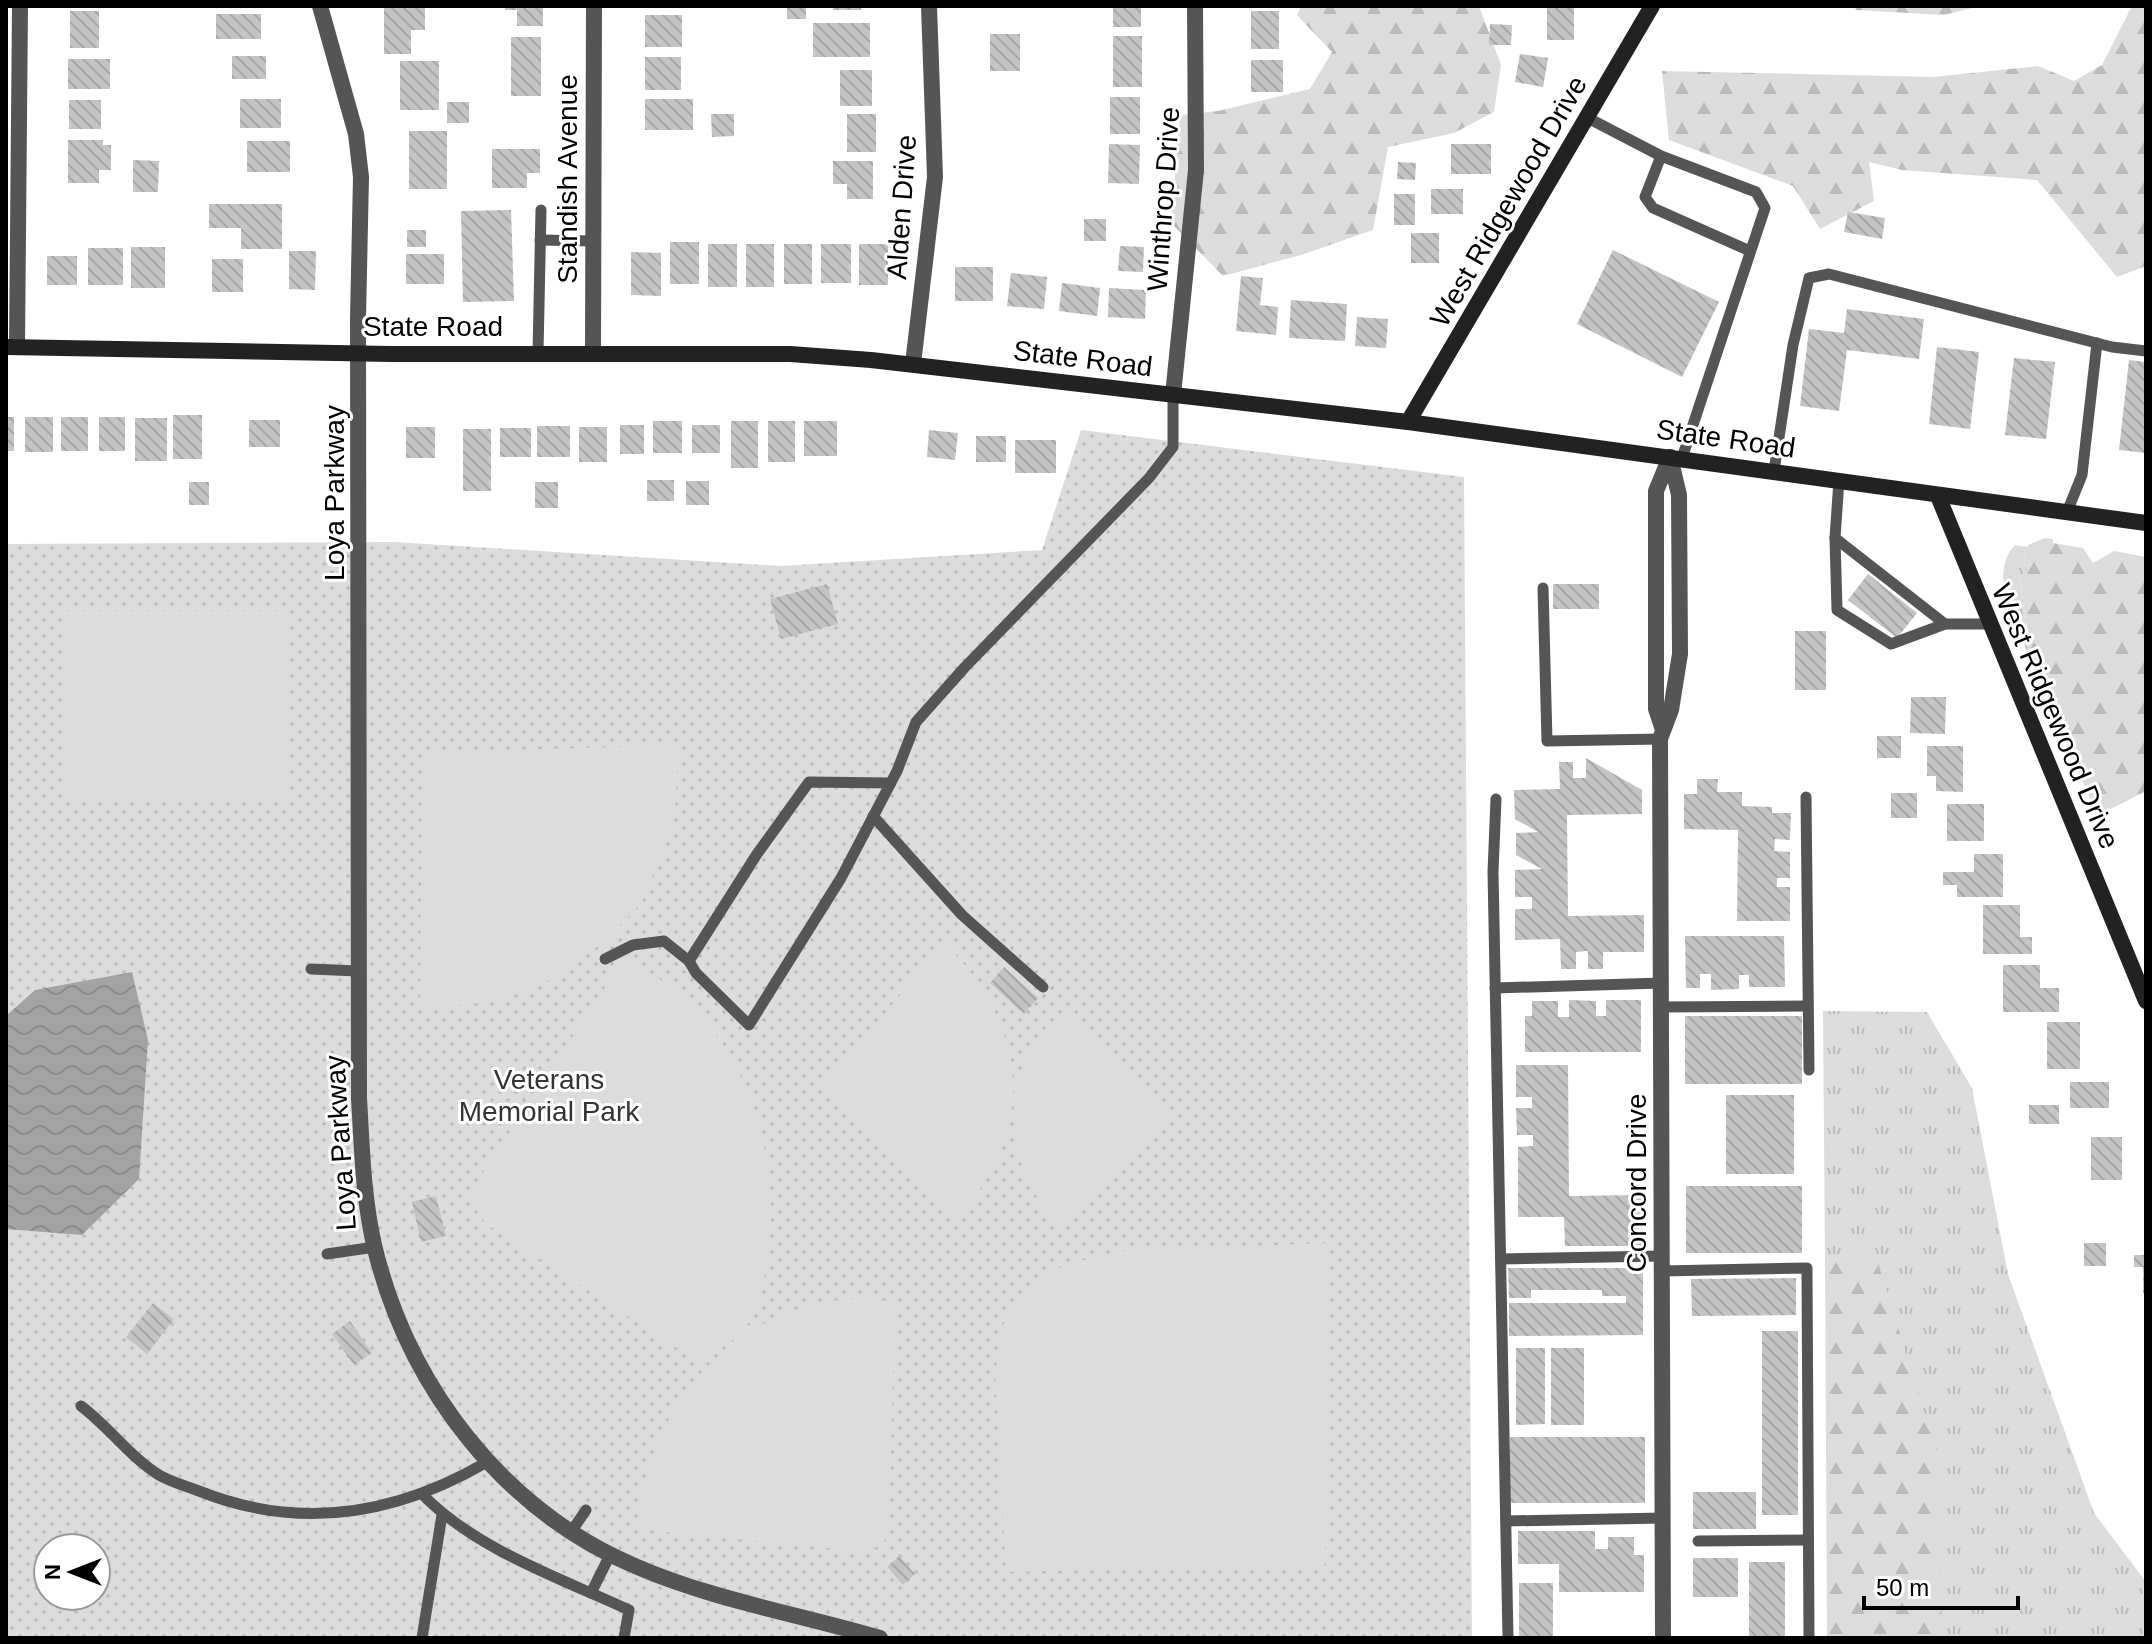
<svg xmlns="http://www.w3.org/2000/svg" width="2152" height="1644" font-family="Helvetica,sans-serif">
	<defs>
		<pattern id="grass-tufts" width="24" height="20" patternUnits="userSpaceOnUse" patternTransform="scale(2)"><rect width="24" height="20" fill="#dcdcdc"/><path d="M3 7l-1-3M5 7V3M7 7l1-3M15 17l-1-3M17 17v-4M19 17l1-3" fill="none" stroke="#bbb"/></pattern>
		<pattern id="forest-firs" width="22" height="20" patternUnits="userSpaceOnUse" patternTransform="scale(2)"><rect width="22" height="20" fill="#dcdcdc"/><path d="M5 1l3.5 6h-7zM16 11l3.5 6h-7z" fill="#bbb"/></pattern>
		<pattern id="park-dots" width="8" height="8" patternUnits="userSpaceOnUse" patternTransform="scale(2)"><rect width="8" height="8" fill="#dcdcdc"/><path d="M2 2h.1M6 6h.1" fill="none" stroke="#bbb" stroke-width="1.8" stroke-linecap="round"/></pattern>
		<pattern id="water-waves" width="16" height="10" patternUnits="userSpaceOnUse" patternTransform="scale(2)"><rect width="16" height="10" fill="#a3a3a3"/><path d="M0 5q4-4 8 0t8 0" fill="none" stroke="#8b8b8b"/></pattern>
		<pattern id="building-back-hatch" width="6" height="6" patternUnits="userSpaceOnUse" patternTransform="scale(2)"><rect width="6" height="6" fill="#c4c4c4"/><path d="M-1 5l2 2M0 0l6 6M5-1l2 2" fill="none" stroke="#a7a7a7"/></pattern>
	</defs>
	<rect width="100%" height="100%" fill="#fff"/>
	<g fill="url(#grass-tufts)">
		<path d="M2015 545 2028 547 2024 557 2026 570 2020 580 2032 662C2019 631 1986 575 2015 545Z"/>
		<polygon points="1823,1011 1927,1012 1972,1088 2008,1274 2094,1513 2146,1582 2146,1638 1942,1638 1878,1264 1825,1257"/>
	</g>
	<g fill="url(#forest-firs)">
		<polygon points="1301,6 1479,6 1501,65 1494,112 1454,133 1388,147 1373,230 1301,255 1223,276 1171,223 1180,115 1218,111 1310,89 1332,52 1297,15"/>
		<polygon points="1855,6 1980,6 1944,15 1856,10"/>
		<polygon points="2132,6 2146,6 2146,266 2117,277 2037,180 1902,170 1869,162 1874,201 1820,229 1793,186 1669,140 1662,71 1934,77 2038,66 2074,81 2102,65"/>
		<polygon points="2045,538 2053,539 2053,543 2083,548 2093,563 2114,551 2146,557 2146,791 2097,816 2032,662 2020,580 2026,570 2024,557 2028,545"/>
		<polygon points="1825,1257 1878,1263 1937,1453 1942,1638 1827,1638"/>
	</g>
	<path fill="url(#park-dots)" fill-rule="evenodd" d="M1081 430 1464 477 1472 1638H6V544L394 542 781 566 1042 550ZM48 1548H96V1596H48Z"/>
	<g fill="#dcdcdc">
		<polygon points="63,611 288,611 289,800 65,799"/>
		<polygon points="679,745 674,825 641,904 605,941 555,978 500,1001 420,1009 422,753"/>
		<path d="M945 943C1029 1028 1038 1127 958 1218L820 1088Z"/>
		<path d="M623 960C736 1004 784 1145 768 1256 765 1280 759 1311 743 1331 733 1343 712 1353 698 1362L486 1224 473 1205 478 1180Z"/>
		<path d="M1068 1005 1174 1120 1063 1227C1010 1180 998 1103 1035 1042 1043 1029 1057 1017 1068 1005Z"/>
		<polygon points="1329,1243 1325,1565 1006,1572 995,1373 1003,1325 1028,1289 1063,1265 1122,1251"/>
		<path d="M867 1297 895 1303 889 1534 883 1543 868 1552 636 1529C650 1424 700 1340 806 1306 825 1300 847 1300 867 1297Z"/>
	</g>
	<polygon fill="url(#water-waves)" points="132,972 148,1040 139,1179 82,1235 6,1229 6,1016 35,990"/>
	<g fill="url(#building-back-hatch)">
		<polygon points="384,6 425,6 425,30 411,30 411,54 384,54"/>
		<polygon points="505,6 543,6 543,26 517,26 517,10 505,10"/>
		<rect x="787" y="6" width="19" height="13"/>
		<rect x="833" y="6" width="28" height="4"/>
		<rect x="1113" y="6" width="28" height="21"/>
		<rect x="1547" y="6" width="27" height="34"/>
		<rect x="70" y="11" width="29" height="37"/>
		<rect x="1251" y="11" width="28" height="38"/>
		<rect x="216" y="14" width="45" height="25"/>
		<rect x="645" y="15" width="37" height="32"/>
		<rect x="813" y="23" width="57" height="34"/>
		<polygon points="1490,24 1512,25 1511,45 1489,45"/>
		<rect x="990" y="34" width="30" height="37"/>
		<rect x="1113" y="36" width="29" height="51"/>
		<rect x="511" y="37" width="30" height="59"/>
		<polygon points="1520,54 1548,58 1543,87 1515,82"/>
		<rect x="232" y="56" width="34" height="23"/>
		<rect x="645" y="57" width="36" height="33"/>
		<rect x="68" y="59" width="42" height="30"/>
		<rect x="1251" y="60" width="32" height="32"/>
		<rect x="400" y="61" width="39" height="49"/>
		<rect x="840" y="70" width="32" height="36"/>
		<rect x="1110" y="97" width="30" height="37"/>
		<rect x="240" y="99" width="41" height="29"/>
		<rect x="645" y="99" width="48" height="31"/>
		<rect x="69" y="100" width="32" height="29"/>
		<rect x="447" y="102" width="22" height="21"/>
		<polygon points="711,114 734,114 734,136 712,137"/>
		<rect x="847" y="114" width="29" height="38"/>
		<rect x="409" y="131" width="38" height="58"/>
		<polygon points="68,140 103,140 103,145 111,145 111,170 99,170 99,183 68,183"/>
		<rect x="247" y="141" width="43" height="31"/>
		<polygon points="1109,144 1140,145 1139,184 1108,183"/>
		<rect x="1451" y="144" width="40" height="30"/>
		<polygon points="492,149 540,149 540,173 527,173 527,188 492,188"/>
		<polygon points="133,160 159,161 158,192 133,192"/>
		<polygon points="833,161 873,161 873,199 847,199 847,184 833,184"/>
		<polygon points="1398,162 1416,163 1415,180 1397,179"/>
		<rect x="1431" y="189" width="32" height="25"/>
		<rect x="1394" y="194" width="21" height="31"/>
		<polygon points="209,204 282,204 282,249 241,249 241,228 209,228"/>
		<polygon points="511,210 514,301 463,302 461,211"/>
		<polygon points="1848,212 1885,218 1882,239 1844,232"/>
		<rect x="1084" y="219" width="22" height="22"/>
		<rect x="407" y="230" width="19" height="17"/>
		<rect x="1411" y="233" width="28" height="30"/>
		<rect x="670" y="242" width="29" height="42"/>
		<rect x="708" y="244" width="29" height="43"/>
		<rect x="746" y="244" width="28" height="43"/>
		<rect x="784" y="244" width="28" height="40"/>
		<rect x="821" y="244" width="30" height="39"/>
		<rect x="859" y="244" width="29" height="41"/>
		<polygon points="1120,246 1144,247 1143,272 1118,271"/>
		<rect x="131" y="247" width="34" height="41"/>
		<rect x="88" y="248" width="35" height="37"/>
		<polygon points="1613,250 1719,302 1682,377 1577,324"/>
		<polygon points="289,251 316,251 315,290 289,289"/>
		<polygon points="631,252 661,253 661,296 631,295"/>
		<rect x="406" y="254" width="38" height="30"/>
		<rect x="47" y="256" width="30" height="29"/>
		<rect x="212" y="259" width="31" height="33"/>
		<rect x="955" y="267" width="38" height="34"/>
		<polygon points="1011,273 1047,277 1044,309 1007,306"/>
		<polygon points="1241,276 1263,278 1260,305 1278,307 1276,335 1236,331"/>
		<polygon points="1062,283 1100,288 1097,316 1059,311"/>
		<polygon points="1109,288 1146,290 1145,319 1108,317"/>
		<polygon points="1291,300 1347,304 1345,341 1289,338"/>
		<polygon points="1847,309 1924,319 1919,359 1847,350 1839,411 1800,406 1809,329 1844,333"/>
		<polygon points="1357,317 1388,319 1386,348 1355,346"/>
		<polygon points="1937,347 1979,352 1970,429 1929,424"/>
		<polygon points="2014,358 2055,362 2046,439 2005,435"/>
		<polygon points="2129,360 2146,362 2146,453 2119,450"/>
		<rect x="173" y="415" width="29" height="44"/>
		<rect x="6" y="417" width="8" height="34"/>
		<rect x="25" y="417" width="28" height="35"/>
		<rect x="61" y="417" width="27" height="34"/>
		<rect x="99" y="417" width="26" height="34"/>
		<rect x="135" y="418" width="32" height="43"/>
		<rect x="249" y="420" width="31" height="27"/>
		<rect x="653" y="421" width="29" height="32"/>
		<rect x="731" y="421" width="27" height="47"/>
		<rect x="768" y="421" width="27" height="41"/>
		<rect x="804" y="421" width="33" height="35"/>
		<rect x="620" y="425" width="24" height="29"/>
		<rect x="692" y="425" width="28" height="28"/>
		<rect x="537" y="426" width="33" height="31"/>
		<rect x="406" y="427" width="29" height="31"/>
		<rect x="579" y="427" width="28" height="35"/>
		<rect x="500" y="428" width="31" height="29"/>
		<rect x="463" y="429" width="28" height="62"/>
		<polygon points="929,430 958,433 955,460 927,457"/>
		<rect x="976" y="436" width="30" height="26"/>
		<rect x="1015" y="440" width="41" height="33"/>
		<rect x="647" y="480" width="27" height="21"/>
		<rect x="686" y="481" width="23" height="24"/>
		<rect x="189" y="482" width="20" height="23"/>
		<rect x="535" y="482" width="23" height="26"/>
		<polygon points="1868,574 1917,613 1897,638 1848,600"/>
		<polygon points="827,584 838,624 781,639 770,599"/>
		<rect x="1553" y="584" width="46" height="25"/>
		<rect x="1795" y="631" width="31" height="59"/>
		<polygon points="1911,697 1946,697 1945,734 1910,733"/>
		<rect x="1877" y="736" width="24" height="22"/>
		<polygon points="1927,746 1963,746 1963,792 1936,791 1936,776 1927,776"/>
		<polygon points="1586,758 1642,790 1642,814 1567,815 1568,916 1644,915 1644,952 1603,952 1603,969 1588,969 1588,951 1576,952 1576,969 1561,969 1560,939 1515,940 1515,909 1532,909 1532,897 1515,897 1515,870 1542,869 1516,855 1516,833 1538,832 1515,819 1514,790 1560,789 1559,762 1573,762 1573,778 1586,778"/>
		<polygon points="1697,779 1718,779 1717,792 1742,792 1742,806 1772,807 1772,813 1791,813 1790,840 1775,839 1774,851 1790,852 1790,878 1777,878 1777,887 1790,887 1790,921 1737,921 1738,830 1684,829 1684,794 1697,794"/>
		<rect x="1891" y="793" width="26" height="25"/>
		<rect x="1947" y="804" width="37" height="37"/>
		<polygon points="1974,854 2003,854 2003,897 1957,897 1957,885 1943,885 1943,872 1974,872"/>
		<polygon points="1983,905 2020,905 2020,937 2032,937 2032,954 1983,954"/>
		<polygon points="1685,936 1784,936 1785,987 1749,987 1749,975 1739,975 1739,989 1711,990 1711,974 1700,974 1700,988 1686,988"/>
		<polygon points="2003,965 2040,965 2040,988 2059,988 2059,1012 2003,1012"/>
		<polygon points="1004,967 1038,998 1024,1014 990,983"/>
		<polygon points="1569,1000 1596,1001 1596,1016 1606,1016 1606,1000 1641,1000 1641,1052 1525,1052 1525,1016 1532,1016 1532,1001 1558,1001 1558,1017 1569,1017"/>
		<rect x="1685" y="1016" width="117" height="68"/>
		<rect x="2047" y="1022" width="33" height="47"/>
		<polygon points="1516,1065 1568,1065 1569,1196 1642,1195 1642,1246 1565,1246 1564,1217 1518,1217 1518,1147 1533,1146 1533,1135 1517,1135 1516,1108 1532,1108 1532,1097 1516,1097"/>
		<rect x="2070" y="1082" width="39" height="26"/>
		<rect x="1726" y="1095" width="68" height="79"/>
		<rect x="2029" y="1105" width="30" height="19"/>
		<rect x="2091" y="1137" width="31" height="43"/>
		<rect x="1686" y="1186" width="116" height="67"/>
		<polygon points="436,1196 446,1236 421,1242 412,1202"/>
		<rect x="2084" y="1243" width="22" height="23"/>
		<polygon points="2134,1255 2146,1255 2146,1293 2143,1293 2143,1267 2134,1267"/>
		<polygon points="1508,1268 1643,1268 1643,1335 1509,1336 1509,1303 1626,1303 1626,1296 1602,1296 1602,1290 1531,1290 1531,1298 1509,1298"/>
		<polygon points="1796,1278 1796,1315 1692,1316 1691,1279"/>
		<polygon points="153,1303 174,1319 147,1354 126,1337"/>
		<polygon points="350,1321 372,1353 354,1365 332,1334"/>
		<rect x="1762" y="1331" width="36" height="184"/>
		<polygon points="1516,1348 1545,1348 1545,1424 1516,1425"/>
		<rect x="1551" y="1348" width="33" height="77"/>
		<rect x="1510" y="1437" width="135" height="66"/>
		<rect x="1693" y="1492" width="63" height="37"/>
		<polygon points="1518,1531 1595,1531 1595,1549 1608,1549 1608,1537 1634,1537 1634,1555 1644,1555 1644,1592 1559,1592 1559,1564 1518,1564"/>
		<polygon points="899,1556 915,1574 903,1585 887,1567"/>
		<rect x="1693" y="1558" width="45" height="39"/>
		<rect x="1749" y="1562" width="36" height="76"/>
		<rect x="1519" y="1583" width="34" height="55"/>
	</g>
	<g fill="none" stroke-linecap="round" stroke-linejoin="round">
		<g stroke="#555" stroke-width="11">
			<polyline points="1586,117 1661,156 1756,192 1765,208 1682,458"/>
			<polyline points="1661,156 1645,197 1653,208 1750,251"/>
			<polyline points="540,240 593,241"/>
			<polyline points="538,353 541,210"/>
			<polyline points="1774,471 1793,345 1809,278 1829,274 2112,347 2146,351"/>
			<polyline points="1839,480 1835,538 1945,624 1989,624"/>
			<polyline points="2067,512 2082,475 2097,343"/>
			<polyline points="1835,538 1837,610 1891,644 1945,624"/>
			<polyline points="1543,588 1547,741 1660,739"/>
			<polyline points="891,783 809,782 757,854 689,961 696,973 749,1025 841,878 897,771 916,722 965,667 1149,478 1173,447 1173,395"/>
			<polyline points="1806,797 1809,1070"/>
			<polyline points="1496,799 1493,872 1508,1638"/>
			<polyline points="873,816 962,915 1043,987"/>
			<polyline points="605,959 633,945 664,941 689,961"/>
			<polyline points="311,969 358,971"/>
			<polyline points="1495,988 1662,983"/>
			<polyline points="1662,1007 1807,1006"/>
			<polyline points="327,1254 375,1247"/>
			<polyline points="1501,1259 1662,1256"/>
			<polyline points="1662,1271 1807,1268 1809,1638"/>
			<path d="M81 1406C108 1426 131 1458 159 1475 171 1482 186 1486 199 1491 299 1531 396 1515 487 1462"/>
			<path d="M423 1495C477 1550 560 1578 629 1610L624 1638"/>
			<polyline points="1506,1521 1663,1518"/>
			<polyline points="571,1532 586,1510"/>
			<polyline points="1698,1541 1808,1540"/>
			<polyline points="591,1593 610,1555"/>
			<polyline points="422,1638 442,1515"/>
		</g>
		<g stroke="#555" stroke-width="16">
			<path d="M320 6 356 134 361 177 358 318 359 1098C362 1148 363 1199 375 1249 409 1387 503 1510 635 1566 713 1600 799 1614 880 1638"/>
			<polyline points="17,347 20,6"/>
			<polyline points="593,353 594,6"/>
			<polyline points="913,364 935,177 929,6"/>
			<polyline points="1173,395 1196,170 1195,6"/>
			<polyline points="1662,727 1656,709 1656,491 1670,457"/>
			<polyline points="1663,1638 1660,739 1671,710 1680,654 1679,495 1670,457"/>
		</g>
		<g stroke="#222" stroke-width="16">
			<polyline points="6,347 390,354 790,354 871,360 1408,422 2146,523"/>
			<polyline points="1408,422 1652,6"/>
			<polyline points="1938,496 2146,1001"/>
		</g>
	</g>
	<g text-anchor="middle" stroke-width="6" stroke-linejoin="round" paint-order="stroke">
		<g font-size="28" fill="#000" stroke="#fff">
			<text transform="translate(567 179) rotate(-90)" y="10">Standish Avenue</text>
			<text transform="translate(1163 199) rotate(-86)" y="10">Winthrop Drive</text>
			<text transform="translate(1508 201) rotate(-60)" y="10">West Ridgewood Drive</text>
			<text transform="translate(901 207) rotate(-86)" y="10">Alden Drive</text>
			<text x="433" y="336">State Road</text>
			<text transform="translate(1083 358) rotate(7)" y="10">State Road</text>
			<text transform="translate(1726 438) rotate(8)" y="10">State Road</text>
			<text transform="translate(334 493) rotate(-90)" y="10">Loya Parkway</text>
			<text transform="translate(2056 716) rotate(67)" y="10">West Ridgewood Drive</text>
			<text transform="translate(340 1143) rotate(-94)" y="10">Loya Parkway</text>
			<text transform="translate(1636 1183) rotate(-90)" y="10">Concord Drive</text>
		</g>
		<g font-size="28" fill="#333" stroke="#fff">
			<text x="549" y="1089">Veterans<tspan x="549" dy="32">Memorial Park</tspan></text>
		</g>
	</g>
	<rect width="2152" height="1644" fill="none" stroke="#000000" stroke-width="16"/>
	<g transform="translate(72 1572) rotate(270)"><circle r="38" fill="#ffffff" stroke="#999999" stroke-width="2"/>
	<path d="M0-6L14 30L0 20L-14 30Z" fill="#000000"/>
	<text y="-12" font-size="22" font-weight="bold" text-anchor="middle" fill="#000000">N</text>
	</g>
	<path d="M1864 1596v12h154v-12" fill="none" stroke="#000000" stroke-width="4"/>
	<text x="1876" y="1596" font-size="24" fill="#000000" stroke="#ffffff" stroke-width="6" paint-order="stroke">50 m</text>
</svg>
